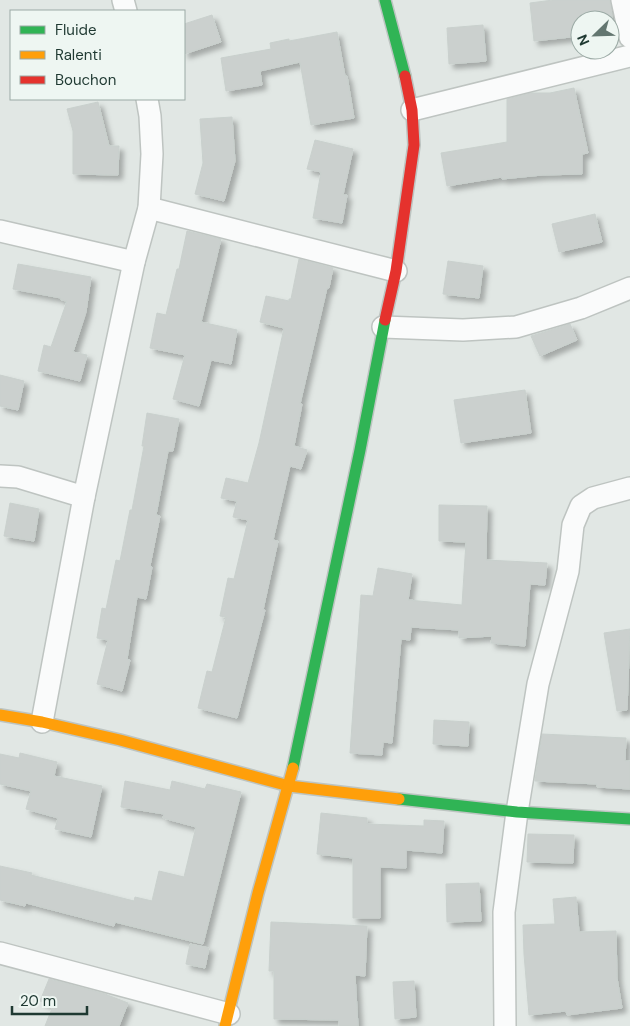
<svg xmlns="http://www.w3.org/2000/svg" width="630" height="1026" font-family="'DM Sans',sans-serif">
	<defs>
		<filter id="shadow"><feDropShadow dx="4.5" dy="4.5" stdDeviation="2.5" flood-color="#0004"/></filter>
	</defs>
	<rect width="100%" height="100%" fill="#e1e7e4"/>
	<g fill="#cbd0ce" stroke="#c9d0cd" filter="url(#shadow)">
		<polygon points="553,0 610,0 614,31 610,32 610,20 580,20 580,36 534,41 530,3"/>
		<polygon points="212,15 221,42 184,54 184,24"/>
		<polygon points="483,25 486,61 449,64 447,28"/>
		<polygon points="337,32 345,76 347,76 354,118 311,125 300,62 260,71 262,85 226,91 221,58 271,49 270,43 289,39 289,41"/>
		<polygon points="574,88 588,153 582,154 582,174 542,175 502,179 502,177 447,186 441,153 507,142 507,99 531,93 550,93"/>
		<polygon points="98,102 109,146 119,146 118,175 73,174 73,131 67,109"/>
		<polygon points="232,117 235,161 224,201 195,194 203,163 200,119"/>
		<polygon points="315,140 353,149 343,195 347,195 342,223 313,218 321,172 307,169"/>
		<polygon points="595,214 602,242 559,252 552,224"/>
		<polygon points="187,231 221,239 201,322 237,330 231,364 211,360 199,406 173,399 185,355 150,348 157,313 166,315 177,269 179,269"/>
		<polygon points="299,259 333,268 329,288 327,288 300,404 302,404 294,446 307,450 301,469 290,466 273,540 278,541 263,610 265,610 237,718 198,708 207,671 212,672 226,617 220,616 228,578 234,579 248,520 233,517 237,501 221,498 226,478 248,483 259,443 284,328 260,322 266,296 289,301 289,299 291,299"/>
		<polygon points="448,261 483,266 479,298 443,294"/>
		<polygon points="18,264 91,277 86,312 73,352 87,355 80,381 38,371 44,345 51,347 67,301 61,300 61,298 13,289"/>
		<polygon points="570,324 577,340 540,356 531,336"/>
		<polygon points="0,375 24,381 18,410 0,406"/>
		<polygon points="525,390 531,433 461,443 454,400"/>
		<polygon points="147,413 179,419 173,451 168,451 156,515 160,516 150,566 152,567 146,599 137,597 127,659 130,660 122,691 97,684 108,640 97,638 102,608 106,609 116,560 120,561 130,510 132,510 144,446 142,446"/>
		<polygon points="10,503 39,509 34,541 4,536"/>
		<polygon points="439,505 487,506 486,560 547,563 545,585 530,584 525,646 491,643 492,636 459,638 459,630 411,627 410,640 401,639 392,743 383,742 382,755 350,753 361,595 373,596 378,568 412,574 408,600 462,605 466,542 439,541"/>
		<polygon points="630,629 627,710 617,711 604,633"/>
		<polygon points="434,720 469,722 468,746 433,744"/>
		<polygon points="542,734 626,738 625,761 630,761 630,789 597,787 597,784 535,781"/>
		<polygon points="20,753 57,762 54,776 102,786 91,837 55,829 58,818 26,809 31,791 0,784 0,754 19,758"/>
		<polygon points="125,781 170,790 172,781 205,789 207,784 241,792 203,944 115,922 114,926 26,903 25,906 0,900 0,866 32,873 31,875 134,901 135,897 152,901 159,871 184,877 196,827 163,818 164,814 121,807"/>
		<polygon points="321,813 367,818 367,824 424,826 424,820 444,821 442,853 406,850 406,868 380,867 380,918 353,918 353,858 317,854"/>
		<polygon points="528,834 574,835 573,863 527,862"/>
		<polygon points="479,883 481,921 447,922 446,884"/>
		<polygon points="576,897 579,932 616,931 617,978 622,1008 567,1015 566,1011 529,1015 524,954 523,925 555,924 553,899"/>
		<polygon points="271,922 367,926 365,976 355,975 358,1026 339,1026 339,1020 274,1019 274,971 269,971"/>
		<polygon points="190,944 209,948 205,968 186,964"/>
		<polygon points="49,979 105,994 128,1003 119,1026 45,1026 53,1006 40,1001"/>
		<polygon points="414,981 416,1017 395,1019 393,982"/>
	</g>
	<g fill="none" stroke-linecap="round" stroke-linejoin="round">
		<defs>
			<g id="street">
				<polyline points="123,0 126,11"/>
				<polyline points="622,0 630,37"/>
				<polyline points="412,110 630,56"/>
				<polyline points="149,208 396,271"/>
				<polyline points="0,231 134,262"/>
				<polyline points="383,327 463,330 516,327 581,308 630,288"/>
				<polyline points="0,476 18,477 84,497"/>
				<polyline points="42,722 84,497 134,262 149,208 152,154 150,116 147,99"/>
				<polyline points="0,953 229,1014"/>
				<polyline points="505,1026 504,912 517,812 538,684 568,571 573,525 581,506 593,498 630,488"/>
			</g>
			<g id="fast">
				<polyline points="385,0 405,76"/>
				<polyline points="293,768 360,450 385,320"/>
				<polyline points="399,799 517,812 630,819"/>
			</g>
			<g id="slow">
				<polyline points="0,715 42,722 120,740 289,786 399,799"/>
				<polyline points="225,1026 258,893 293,768"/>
			</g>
			<polyline id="jam" points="385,320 396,271 414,145 412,110 405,76"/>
		</defs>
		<use href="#street" stroke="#bec4c1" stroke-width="24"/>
		<use href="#fast" stroke="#bdc4c1" stroke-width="14"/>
		<use href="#slow" stroke="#bdc4c1" stroke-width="14"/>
		<use href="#jam" stroke="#bdc4c1" stroke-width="14"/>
		<use href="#street" stroke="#fafbfb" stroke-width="21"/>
		<use href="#fast" stroke="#30b455" stroke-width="11"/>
		<use href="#slow" stroke="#ff9f0a" stroke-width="11"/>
		<use href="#jam" stroke="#e5322d" stroke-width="11"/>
	</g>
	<rect x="10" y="10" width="175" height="90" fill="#eef6f2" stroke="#9baaa5"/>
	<rect x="20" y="26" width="25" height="8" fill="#30b455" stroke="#9baaa5"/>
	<text x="55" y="35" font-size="15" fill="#1f3932">Fluide</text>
	<rect x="20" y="51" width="25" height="8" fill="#ff9f0a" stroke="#9baaa5"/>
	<text x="55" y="60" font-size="15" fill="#1f3932">Ralenti</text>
	<rect x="20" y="76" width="25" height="8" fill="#e5322d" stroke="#9baaa5"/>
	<text x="55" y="85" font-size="15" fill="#1f3932">Bouchon</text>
	<g transform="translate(595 35) rotate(247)"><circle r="24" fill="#eef6f2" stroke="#9baaa5"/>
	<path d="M0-4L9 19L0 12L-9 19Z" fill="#637670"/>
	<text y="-8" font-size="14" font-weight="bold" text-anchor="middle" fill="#1f3932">N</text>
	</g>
	<path d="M12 1006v8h75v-8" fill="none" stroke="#1f3932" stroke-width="2.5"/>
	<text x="20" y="1006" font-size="15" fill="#1f3932" stroke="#eef6f2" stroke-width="4" paint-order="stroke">20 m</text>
</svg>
